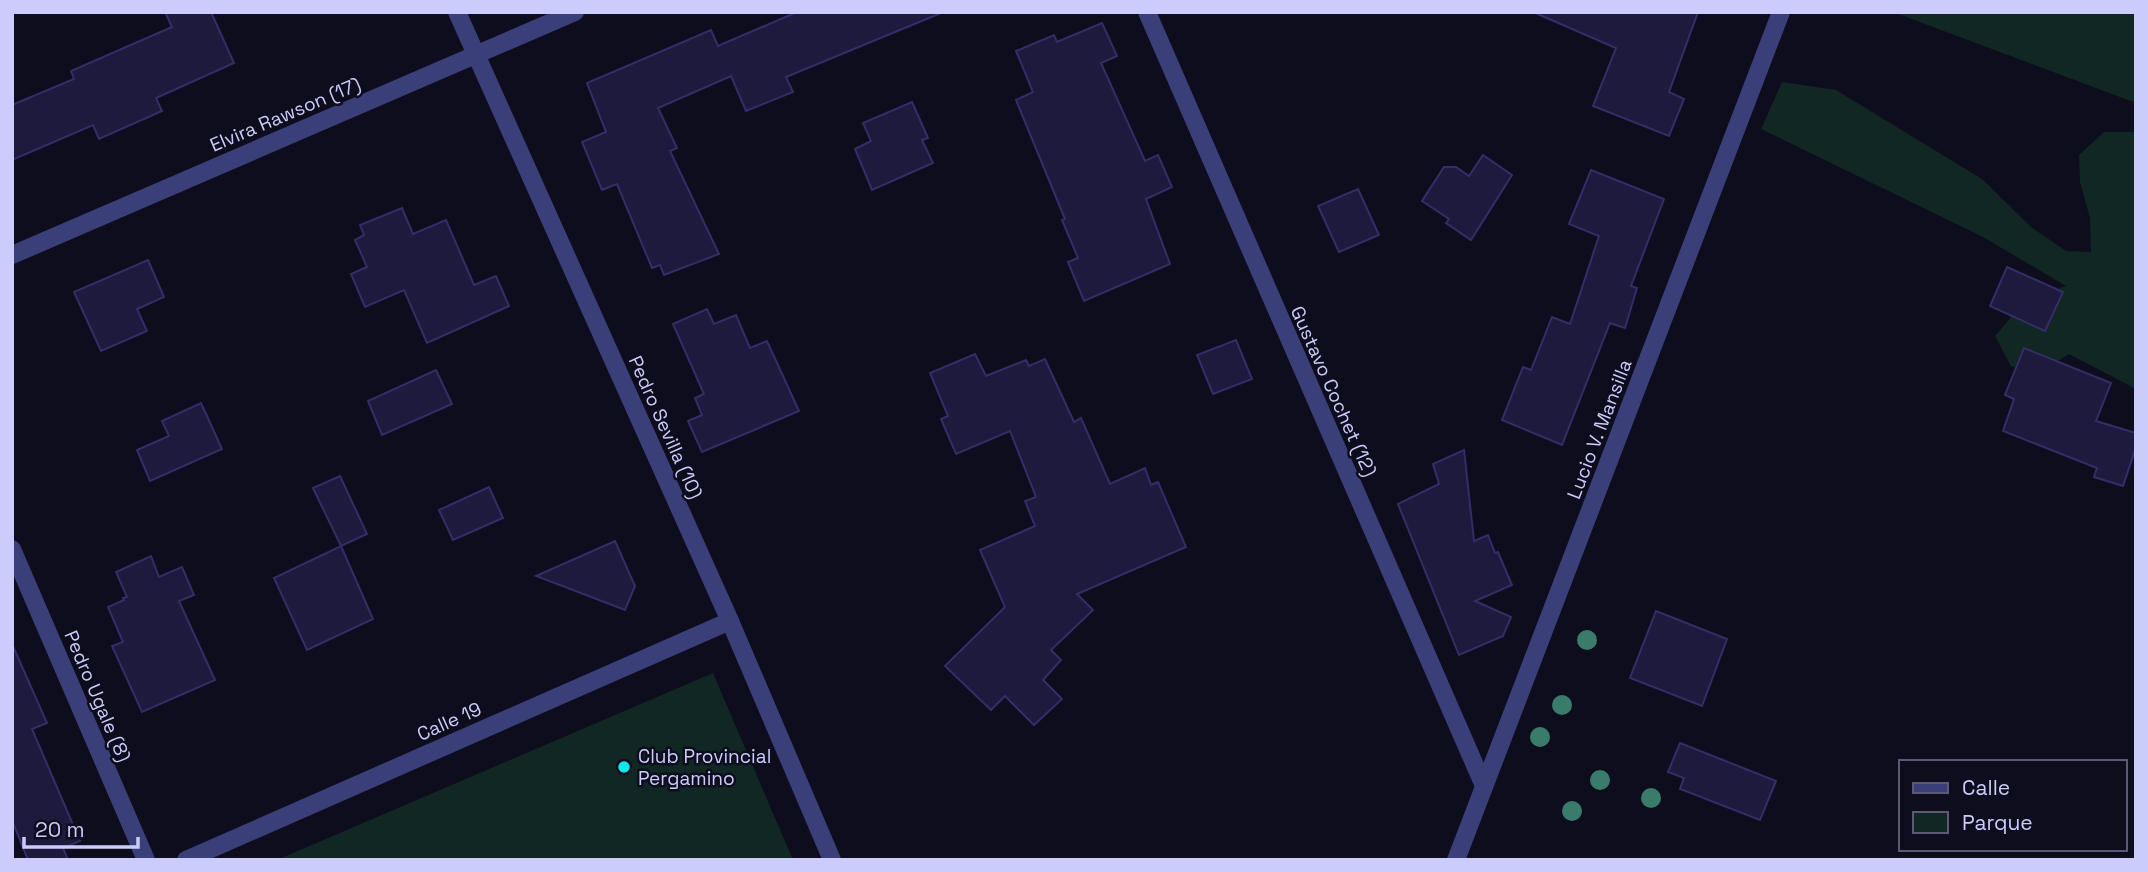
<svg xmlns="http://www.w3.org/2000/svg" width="2148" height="872" font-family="'Space Grotesk',sans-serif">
	<rect width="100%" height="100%" fill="#0e0d1d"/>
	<g fill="#102724">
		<polygon points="1893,12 2136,12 2136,103"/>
		<polygon points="1782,82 1836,90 1982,179 2031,227 2066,251 2091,252 2090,218 2080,182 2079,155 2104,132 2136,132 2136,389 2069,354 2037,374 2011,366 1995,336 2025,301 2066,286 1983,237 1761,129"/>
		<polygon points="713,673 793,860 277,860"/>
	</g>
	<g fill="#1e1a3d" stroke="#332d68" stroke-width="2">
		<polygon points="165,12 211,12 234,63 156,98 162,111 99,139 93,125 12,160 12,105 74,79 71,71 172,27"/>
		<polygon points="797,12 941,13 786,77 793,92 746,111 731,76 658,108 677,148 670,151 719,254 664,275 660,265 652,268 617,184 602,190 582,142 606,132 587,83 711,30 718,46"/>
		<polygon points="1533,12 1698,12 1669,92 1684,99 1669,136 1593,106 1616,48"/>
		<polygon points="1102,23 1117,56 1101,63 1145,161 1158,155 1172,187 1146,199 1170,264 1084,301 1068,262 1078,258 1062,220 1065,219 1016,100 1033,92 1016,51 1054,35 1057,42"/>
		<polygon points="912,102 928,138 922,140 933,163 872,190 855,149 871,141 863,123"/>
		<polygon points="1483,155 1512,175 1471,240 1446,223 1449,219 1422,201 1444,167 1456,167 1469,176"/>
		<polygon points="1591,170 1664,199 1631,286 1637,288 1625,328 1610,323 1562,445 1502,420 1523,367 1531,370 1552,317 1570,324 1599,236 1569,224"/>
		<polygon points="1358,189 1379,235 1339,252 1318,206"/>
		<polygon points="402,208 413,234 446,220 474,285 496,276 509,306 427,343 404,290 365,307 351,274 367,267 355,240 364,235 360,225"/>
		<polygon points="148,260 164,297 137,309 147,331 101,351 74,292"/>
		<polygon points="2007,267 2063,292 2045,331 1990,306"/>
		<polygon points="707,309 714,324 736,315 750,348 767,341 799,411 702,452 688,421 702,415 695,398 704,394 673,324"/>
		<polygon points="1236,340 1252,379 1213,394 1197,355"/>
		<polygon points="2024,348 2111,383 2096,421 2136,433 2136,447 2123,486 2094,477 2097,468 2003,431 2014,399 2005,395"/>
		<polygon points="975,354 986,376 1026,360 1029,366 1045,359 1074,422 1081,418 1110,484 1145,468 1151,485 1158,482 1186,547 1077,594 1093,610 1051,650 1061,660 1043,680 1062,699 1034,725 1005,696 991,710 945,666 1005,607 980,550 1035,526 1025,501 1036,497 1010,431 956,454 941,419 948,416 930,373"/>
		<polygon points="436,370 452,404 382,435 368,401"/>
		<polygon points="201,403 222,449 150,481 137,450 169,436 162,421"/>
		<polygon points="1464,450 1474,541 1488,535 1495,553 1498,552 1512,585 1475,601 1511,617 1503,636 1459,655 1398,504 1439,484 1433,464"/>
		<polygon points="340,476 367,534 341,546 313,488"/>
		<polygon points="489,487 503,518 453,540 439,510"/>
		<polygon points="615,541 635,586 625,610 536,576"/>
		<polygon points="341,546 373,619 307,650 274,578"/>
		<polygon points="151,556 159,577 182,567 194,595 179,601 215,680 142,712 112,646 123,642 108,607 124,600 123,598 127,597 116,572"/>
		<polygon points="1656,611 1727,639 1702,706 1630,678"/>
		<polygon points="12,644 47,723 32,729 80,841 63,848 68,860 28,860 12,820"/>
		<polygon points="1680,743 1776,781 1760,820 1680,789 1684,778 1668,772"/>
	</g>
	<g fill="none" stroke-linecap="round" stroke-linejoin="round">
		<g stroke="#3a3f7a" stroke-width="18">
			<polyline points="457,12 730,621 832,860"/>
			<polyline points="1147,12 1484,786"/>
			<polyline points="12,255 575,12"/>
			<polyline points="12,549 146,860"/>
			<polyline points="186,860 730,621"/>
			<polyline points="1456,860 1781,12"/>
		</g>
	</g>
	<g fill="#397c6c">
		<circle cx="1587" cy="640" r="10"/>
		<circle cx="1562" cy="705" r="10"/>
		<circle cx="1540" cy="737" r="10"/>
		<circle cx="1600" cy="780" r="10"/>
		<circle cx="1651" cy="798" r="10"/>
		<circle cx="1572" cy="811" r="10"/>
	</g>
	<circle fill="#0de7e6" stroke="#0e0d1d" stroke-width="2.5" cx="624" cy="767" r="7"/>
	<g text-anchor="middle" stroke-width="5" stroke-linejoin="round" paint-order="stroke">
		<g font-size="19" fill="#ccccfc" stroke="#0e0d1d">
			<text transform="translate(285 114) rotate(-23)" y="7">Elvira Rawson (17)</text>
			<text transform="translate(1334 391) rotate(66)" y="7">Gustavo Cochet (12)</text>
			<text transform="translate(666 427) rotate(66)" y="7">Pedro Sevilla (10)</text>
			<text transform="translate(1599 429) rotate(-69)" y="7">Lucio V. Mansilla</text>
			<text transform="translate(98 696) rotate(67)" y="7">Pedro Ugale (8)</text>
			<text transform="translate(449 721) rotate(-24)" y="7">Calle 19</text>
		</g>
		<g font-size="19" fill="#ccccfc" stroke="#0e0d1d" text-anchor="start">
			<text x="638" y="763">Club Provincial<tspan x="638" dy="22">Pergamino</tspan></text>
		</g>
	</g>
	<rect width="2148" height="872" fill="none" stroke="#ccccfc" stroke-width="28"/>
	<rect x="1899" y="760" width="228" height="91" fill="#0e0d1d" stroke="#5a5976" stroke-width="2"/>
	<rect x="1913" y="783" width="35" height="10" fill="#3a3f7a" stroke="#5a5976" stroke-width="2"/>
	<text x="1962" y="795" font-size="21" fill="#ccccfc">Calle</text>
	<rect x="1913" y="812" width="35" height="21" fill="#102724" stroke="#5a5976" stroke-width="2"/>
	<text x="1962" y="830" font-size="21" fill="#ccccfc">Parque</text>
	<path d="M24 837v10h114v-10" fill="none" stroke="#ccccfc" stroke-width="3.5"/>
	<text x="35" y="837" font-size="21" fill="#ccccfc" stroke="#0e0d1d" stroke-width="5" paint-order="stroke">20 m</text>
</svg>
